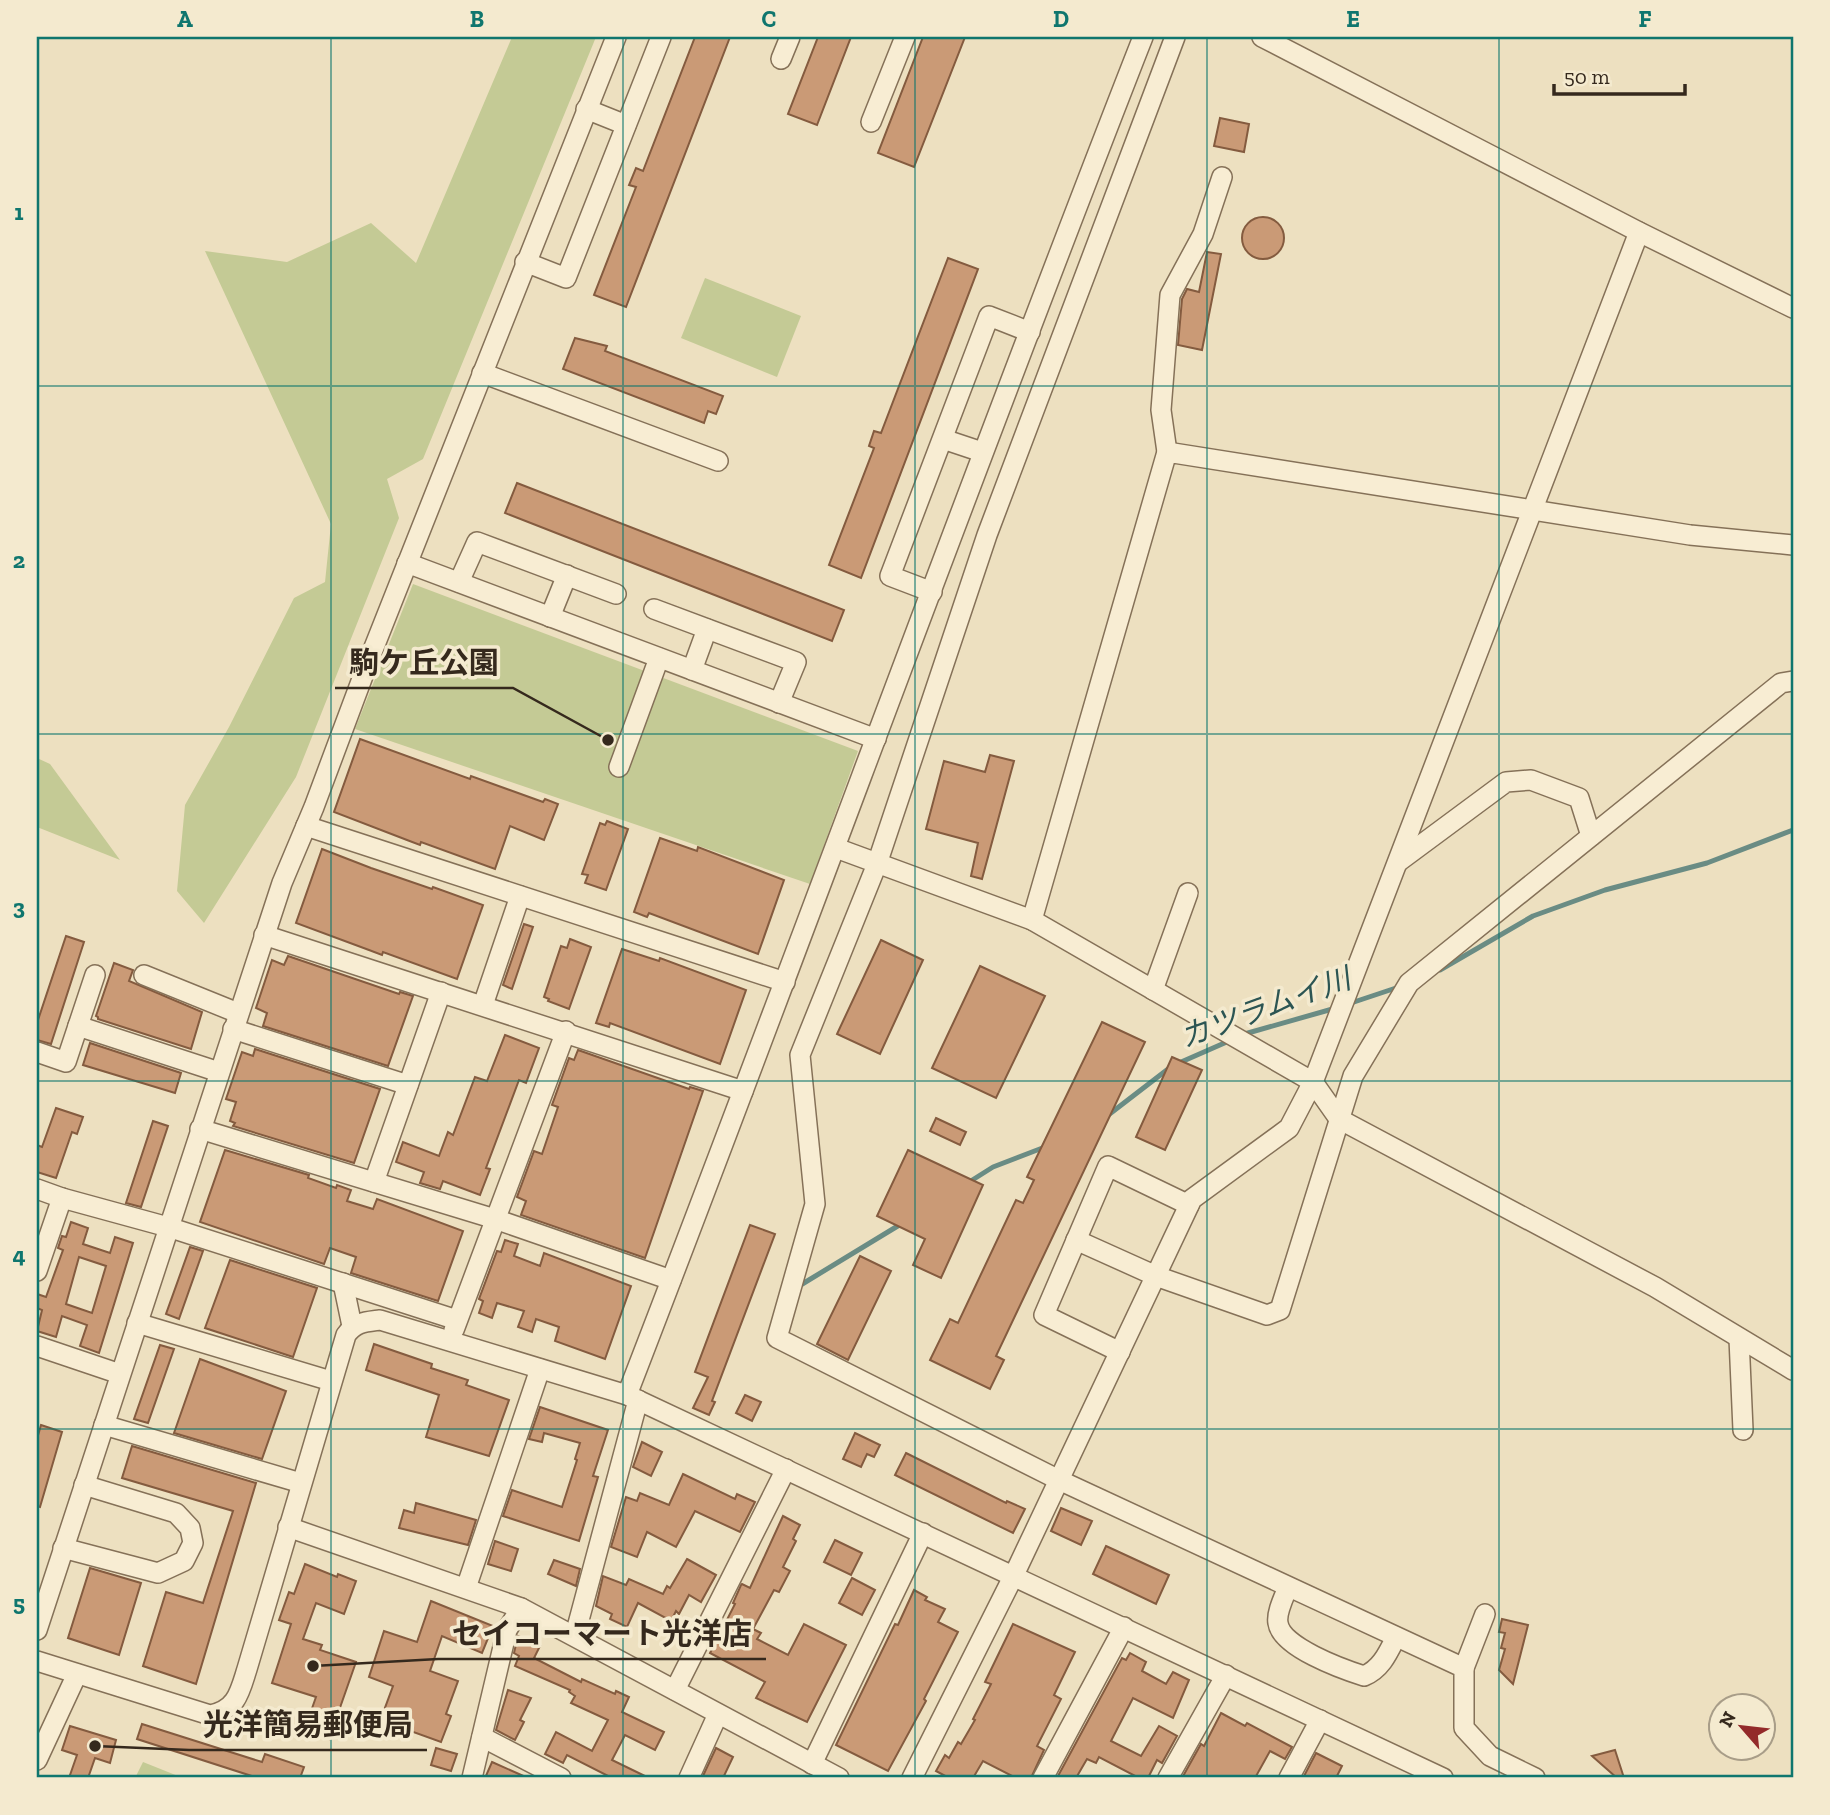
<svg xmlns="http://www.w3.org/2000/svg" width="1830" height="1815" font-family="'Zilla Slab','Noto Sans JP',serif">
	<rect width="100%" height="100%" fill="#ede0c0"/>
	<g fill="#c4ca95">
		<polygon points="512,37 596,37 423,459 387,479 399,518 296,777 204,923 177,891 185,805 229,727 294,598 325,582 331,524 205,251 287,262 371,223 416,263"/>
		<polygon points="705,278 801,316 777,377 681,338"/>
		<polygon points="413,584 858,751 810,884 355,729"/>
		<polygon points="37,758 50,764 120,860 37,827"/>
		<polygon points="143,1762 183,1778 135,1778"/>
	</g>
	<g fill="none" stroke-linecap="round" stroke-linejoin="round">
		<g stroke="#6a8c84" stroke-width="5">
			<polyline points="1440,970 1533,916 1605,890 1707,863 1793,830"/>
			<polyline points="1348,1004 1399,987"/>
			<polyline points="1241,1035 1336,1008"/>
			<polyline points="1107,1116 1172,1066 1229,1041"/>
			<polyline points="966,1184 993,1167 1045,1147"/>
			<polyline points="799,1286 901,1224"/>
		</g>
	</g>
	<g fill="#ca9a76" stroke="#845b3f" stroke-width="2" fill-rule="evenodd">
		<polygon points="695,37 730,37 626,307 594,295 636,187 629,185 636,168 643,171"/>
		<polygon points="818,37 851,37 817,125 788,114"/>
		<polygon points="923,37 965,37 914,167 878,153"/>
		<polygon points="1220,118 1249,124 1244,152 1214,146"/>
		<circle cx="1263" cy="238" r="21"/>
		<polygon points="1207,252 1221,254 1202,350 1178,345 1182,299 1187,289 1199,292"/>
		<polygon points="948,258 978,269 861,578 829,565 874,448 869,446 874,431 881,433"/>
		<polygon points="575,338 607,346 605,351 723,396 716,414 708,411 704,423 563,369"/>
		<polygon points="517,483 844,610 832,641 505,513"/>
		<polygon points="360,739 470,779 471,776 543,802 545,799 558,804 544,840 510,826 495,869 421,842 420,845 407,840 334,812"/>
		<polygon points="990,755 1014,761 982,879 971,876 978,843 926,829 944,761 985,772"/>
		<polygon points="607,821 628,829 606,890 585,883 588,875 582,874 600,823 605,825"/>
		<polygon points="660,838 697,851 698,847 784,880 758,954 649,913 647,917 634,912"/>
		<polygon points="322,849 371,868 432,889 433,887 483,905 457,979 383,952 382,955 369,950 296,923"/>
		<polygon points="524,924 533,927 512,989 503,985"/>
		<polygon points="66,936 84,942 51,1044 37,1040 37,1023"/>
		<polygon points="570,939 591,947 569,1009 548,1001 549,999 544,997 561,946 567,948"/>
		<polygon points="881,940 923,960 880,1054 837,1034"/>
		<polygon points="622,949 659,961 660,958 746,990 720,1064 610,1023 609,1027 596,1023"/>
		<polygon points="288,956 399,994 400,992 413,996 388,1066 263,1026 267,1013 256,1008 272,960 284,965"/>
		<polygon points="114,963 133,970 129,981 202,1012 191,1049 98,1019 98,1017 96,1016"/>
		<polygon points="980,966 1045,996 996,1098 932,1068"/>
		<polygon points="1102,1022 1145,1042 996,1356 1004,1360 990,1389 930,1360 950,1319 958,1323 1016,1200 1023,1203 1034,1180 1027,1177"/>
		<polygon points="505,1035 539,1048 526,1083 519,1080 486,1168 490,1169 480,1195 443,1181 440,1189 420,1183 424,1172 396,1162 403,1142 439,1156 448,1132 453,1135 475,1077 487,1081"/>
		<polygon points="90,1043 181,1073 175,1093 83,1065"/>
		<polygon points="255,1049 380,1089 354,1163 233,1126 235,1123 230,1121 236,1102 226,1099 242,1052 253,1056"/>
		<polygon points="578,1050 689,1089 690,1087 703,1091 645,1258 521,1215 526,1201 517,1197 534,1151 542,1154 558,1107 552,1105 569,1058 574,1060"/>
		<polygon points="1172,1057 1202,1070 1165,1150 1136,1137"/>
		<polygon points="56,1108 83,1117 77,1134 72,1132 56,1178 37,1172 37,1145 42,1147"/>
		<polygon points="936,1118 966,1132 960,1145 930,1131"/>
		<polygon points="153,1121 168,1126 141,1207 126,1203"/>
		<polygon points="225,1150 309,1175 308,1178 336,1188 337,1185 351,1190 347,1201 373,1209 377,1199 463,1231 438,1301 351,1273 356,1257 330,1248 324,1264 200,1222"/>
		<polygon points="908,1150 983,1185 941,1278 913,1265 925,1239 877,1216"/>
		<path d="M71 1222 88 1228 83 1244 110 1253 115 1237 133 1243 99 1353 80 1346 87 1325 62 1316 56 1337 37 1331 42 1310 37 1308V1294L46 1297 63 1250 58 1248 62 1236 66 1237ZM79 1257 106 1266 92 1313 66 1304Z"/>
		<polygon points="750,1225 775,1234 712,1401 715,1402 709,1415 693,1408 708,1377 695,1372"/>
		<polygon points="505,1240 518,1244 514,1256 540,1266 544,1253 631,1286 605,1359 555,1341 559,1327 536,1319 532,1332 518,1327 524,1311 497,1303 492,1318 479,1313 483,1301 479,1299 497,1251 501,1252"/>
		<polygon points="190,1247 203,1251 179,1319 166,1314"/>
		<polygon points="860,1256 891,1271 848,1360 817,1344"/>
		<polygon points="230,1260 317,1288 293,1357 205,1328"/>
		<polygon points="374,1344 432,1364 431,1368 468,1380 466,1385 509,1400 489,1456 426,1437 439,1395 366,1370"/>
		<polygon points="160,1345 174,1349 148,1423 134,1419"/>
		<polygon points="200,1359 286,1391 262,1459 174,1433"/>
		<polygon points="745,1395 761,1402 752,1421 736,1413"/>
		<polygon points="540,1407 608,1430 593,1476 598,1477 579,1541 503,1516 512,1490 562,1507 577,1460 575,1459 580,1443 544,1433 542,1442 529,1439"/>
		<polygon points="41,1425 62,1432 40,1507 37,1506 37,1439"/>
		<polygon points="855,1433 880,1445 874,1457 867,1454 861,1467 843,1459"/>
		<polygon points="642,1442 662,1452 651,1476 633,1467"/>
		<polygon points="132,1446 256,1483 196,1684 143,1666 166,1592 203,1603 233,1511 122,1478"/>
		<polygon points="906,1453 1006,1503 1007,1501 1025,1509 1013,1533 895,1475"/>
		<polygon points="683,1474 735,1499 737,1494 755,1502 740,1532 695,1511 676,1547 647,1532 637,1557 611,1547 626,1497 637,1501 640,1493 669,1505"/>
		<polygon points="416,1503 476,1520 468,1545 399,1528 404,1510 414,1513"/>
		<polygon points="1061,1508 1092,1521 1081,1545 1051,1531"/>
		<polygon points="783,1516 800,1525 793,1539 796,1541 783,1567 790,1571 779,1592 774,1590 753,1629 761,1633 757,1639 788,1655 804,1624 846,1645 807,1722 756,1698 765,1682 710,1653 735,1604 733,1603 741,1585 742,1584 750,1588"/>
		<polygon points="835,1540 862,1553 851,1575 824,1562"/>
		<polygon points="495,1541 518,1549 511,1571 488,1564"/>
		<polygon points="1106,1546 1169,1575 1156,1604 1093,1574"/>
		<polygon points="687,1559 716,1575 701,1602 689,1595 679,1614 676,1611 671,1621 638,1603 627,1627 610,1619 612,1614 596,1606 603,1576 626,1585 629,1579 663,1594 667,1586 670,1588"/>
		<polygon points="554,1560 580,1569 576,1586 548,1574"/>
		<polygon points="305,1564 337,1577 338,1574 356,1581 344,1614 316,1603 303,1639 322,1645 320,1650 356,1662 329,1739 304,1731 316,1697 272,1683 291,1624 279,1620 289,1592 294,1594"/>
		<polygon points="90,1568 141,1583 119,1655 68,1638"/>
		<polygon points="852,1578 875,1590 862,1615 839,1603"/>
		<polygon points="914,1590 927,1597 925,1600 945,1609 938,1622 958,1632 924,1699 926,1701 888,1771 836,1745 895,1624 898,1625"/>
		<polygon points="431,1601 493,1626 482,1653 442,1636 430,1671 458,1681 446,1714 451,1716 441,1742 408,1730 407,1734 379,1724 393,1686 369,1677 384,1631 417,1642"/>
		<polygon points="1502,1619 1528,1625 1513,1684 1499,1670 1505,1649 1501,1648 1505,1633 1499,1632"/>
		<polygon points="1013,1624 1075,1652 1054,1695 1061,1699 1037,1746 1044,1750 1031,1778 1016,1778 983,1761 973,1778 949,1778 936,1771 945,1755 949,1758 958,1742 961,1744 975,1720 973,1719 991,1684 985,1682"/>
		<polygon points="518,1636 540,1646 534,1658 581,1682 582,1679 615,1694 616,1691 629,1697 622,1712 664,1732 655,1750 625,1735 612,1760 649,1778 612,1778 567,1755 563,1763 545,1754 556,1732 592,1751 608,1720 571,1703 575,1696 569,1692 570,1690 515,1666 519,1656 514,1653"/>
		<polygon points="1130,1653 1146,1662 1142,1671 1166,1684 1173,1672 1189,1680 1173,1718 1133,1698 1111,1741 1141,1756 1159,1726 1177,1736 1162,1763 1157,1760 1148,1778 1139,1778 1099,1757 1096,1763 1087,1759 1076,1778 1063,1778 1058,1776 1122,1658 1126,1660"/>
		<polygon points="508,1690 531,1698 520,1720 524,1722 515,1740 496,1730"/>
		<polygon points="1221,1713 1245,1726 1247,1723 1292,1747 1285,1759 1270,1751 1255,1778 1182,1778 1201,1744 1204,1746"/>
		<polygon points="142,1724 262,1762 265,1754 304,1767 300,1778 258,1778 137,1739"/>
		<polygon points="70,1726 116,1740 110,1763 95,1758 88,1778 69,1778 77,1755 62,1750"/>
		<polygon points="436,1748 457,1754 451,1771 431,1765"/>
		<polygon points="716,1748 733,1757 723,1778 702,1778"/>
		<polygon points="1615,1750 1624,1778 1617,1778 1592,1756"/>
		<polygon points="1316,1753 1342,1766 1336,1778 1303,1778"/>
		<polygon points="492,1762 528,1778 485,1778"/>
	</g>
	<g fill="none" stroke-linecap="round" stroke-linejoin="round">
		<defs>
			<g id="minor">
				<polyline points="1175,37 987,535 877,864 800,1055 815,1204 777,1338 1059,1480 1464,1668 1464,1728 1490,1756 1535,1778"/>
				<polyline points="1262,37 1639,232 1793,308"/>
				<polyline points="781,59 790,37"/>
				<polyline points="586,109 626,125"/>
				<polyline points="871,122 905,37"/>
				<polyline points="525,262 566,278 661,37"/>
				<polyline points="482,373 718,461"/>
				<polyline points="943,439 982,452"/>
				<polyline points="1167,452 1161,410 1170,295 1203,234 1222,177"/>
				<polyline points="407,563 876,739"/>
				<polyline points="459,582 477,542 616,594"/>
				<polyline points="932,592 890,576 989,316 1030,332"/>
				<polyline points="654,609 796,662 779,703"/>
				<polyline points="550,617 567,575"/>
				<polyline points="692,670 707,629"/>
				<polyline points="619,767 659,658"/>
				<polyline points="306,826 785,982"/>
				<polyline points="836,848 1032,920 1313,1082 1339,1119 1655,1287 1793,1370"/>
				<polyline points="1398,862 1506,782 1531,780 1579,798 1591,836"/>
				<polyline points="1032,920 1167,452 1690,535 1793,545"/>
				<polyline points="264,935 743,1091"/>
				<polyline points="144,975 238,1013"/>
				<polyline points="1153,990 1188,893"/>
				<polyline points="483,1005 520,896"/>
				<polyline points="78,1026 95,975"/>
				<polyline points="233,1029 408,1085"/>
				<polyline points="37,1052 66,1062 78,1026 219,1072"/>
				<polyline points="200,1129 495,1219 671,1280"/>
				<polyline points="374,1182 441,992"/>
				<polyline points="37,1189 62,1198 168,1227 457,1320"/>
				<polyline points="1076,1240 1156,1276 1267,1315 1280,1310 1353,1076 1409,983 1781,683 1793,681"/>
				<polyline points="37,1271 62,1198"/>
				<polyline points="343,1283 352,1326"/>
				<polyline points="137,1323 331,1381"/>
				<polyline points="454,1330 566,1031"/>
				<polyline points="1739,1338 1743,1430"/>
				<polyline points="37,1346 120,1374"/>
				<polyline points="1120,1352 1044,1315 1108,1166 1189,1205"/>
				<path d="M627 1395C802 943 966 488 1143 37"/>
				<polyline points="104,1425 301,1483"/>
				<polyline points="288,1527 521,1608 839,1778"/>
				<polyline points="63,1548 158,1573 184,1561 193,1543 190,1528 176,1513 84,1485"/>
				<path d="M1288 1587C1284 1597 1276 1613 1278 1623 1281 1647 1342 1669 1364 1676 1381 1669 1388 1653 1396 1637"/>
				<polyline points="466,1588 540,1369"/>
				<polyline points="37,1630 282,883 314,807 369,660 616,37"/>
				<polyline points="575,1635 638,1400"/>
				<path d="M37 1661 210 1715C237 1710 240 1691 247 1669L346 1335C355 1322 365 1322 380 1320L627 1395 1443 1778"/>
				<polyline points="1464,1668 1485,1614"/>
				<polyline points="675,1690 786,1469"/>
				<polyline points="482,1737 561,1778"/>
				<polyline points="37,1760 77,1674"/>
				<polyline points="812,1764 923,1533"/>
				<polyline points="472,1778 507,1630 521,1608"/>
				<polyline points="689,1778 718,1714"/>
				<polyline points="912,1778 1014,1575 1192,1199 1289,1128 1313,1082 1639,232"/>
				<polyline points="1043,1778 1124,1627"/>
				<polyline points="1168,1778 1226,1675"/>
				<polyline points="1289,1778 1320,1720"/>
			</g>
		</defs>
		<use href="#minor" stroke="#857158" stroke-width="22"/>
		<use href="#minor" stroke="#f8edd3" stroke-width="19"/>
	</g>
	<path fill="none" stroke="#0f766e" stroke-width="2" stroke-opacity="0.55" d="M331 37V1778M623 37V1778M915 37V1778M1207 37V1778M1499 37V1778M37 386H1793M37 734H1793M37 1081H1793M37 1429H1793"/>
	<g text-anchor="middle" stroke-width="7" stroke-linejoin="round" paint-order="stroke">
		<g font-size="30" font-style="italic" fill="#2c5553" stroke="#f4eacf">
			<text transform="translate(1265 1008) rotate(-20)" y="10">カツラムイ川</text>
		</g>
	</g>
	<path fill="none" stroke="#35291d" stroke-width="2.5" d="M608 740L513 688H335M313 1666L438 1659H766M95 1746L189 1750H427"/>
	<g fill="#35291d" stroke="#f4eacf" stroke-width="2.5">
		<circle cx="608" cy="740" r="7"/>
		<circle cx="313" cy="1666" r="7"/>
		<circle cx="95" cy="1746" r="7"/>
	</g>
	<g font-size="30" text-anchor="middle" font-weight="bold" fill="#35291d" stroke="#f4eacf" stroke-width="7" stroke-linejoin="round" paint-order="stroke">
		<text x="424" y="673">駒ケ丘公園</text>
		<text x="602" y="1644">セイコーマート光洋店</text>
		<text x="308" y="1735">光洋簡易郵便局</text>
	</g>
	<rect width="1830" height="1815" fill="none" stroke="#f4eacf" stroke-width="77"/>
	<g transform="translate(1742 1727) rotate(298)"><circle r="33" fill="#f4eacf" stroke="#a89d88" stroke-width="2"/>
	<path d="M0-5L12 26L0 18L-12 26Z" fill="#932a2a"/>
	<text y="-10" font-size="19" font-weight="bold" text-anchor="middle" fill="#35291d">N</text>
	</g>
	<path d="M1554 84v10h131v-10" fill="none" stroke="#35291d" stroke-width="3.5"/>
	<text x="1564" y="84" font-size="21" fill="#35291d" stroke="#f4eacf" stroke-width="5" paint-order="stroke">50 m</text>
	<rect x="38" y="38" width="1754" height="1738" fill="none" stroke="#0f766e" stroke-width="2.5"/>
	<g font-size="23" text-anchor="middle" font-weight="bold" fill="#0f766e">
		<text x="185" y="27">A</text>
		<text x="477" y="27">B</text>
		<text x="769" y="27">C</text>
		<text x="1061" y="27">D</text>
		<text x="1353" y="27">E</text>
		<text x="1645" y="27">F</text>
		<text x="19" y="220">1</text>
		<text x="19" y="568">2</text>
		<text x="19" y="915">3</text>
		<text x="19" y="1263">4</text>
		<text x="19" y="1611">5</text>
	</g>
</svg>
